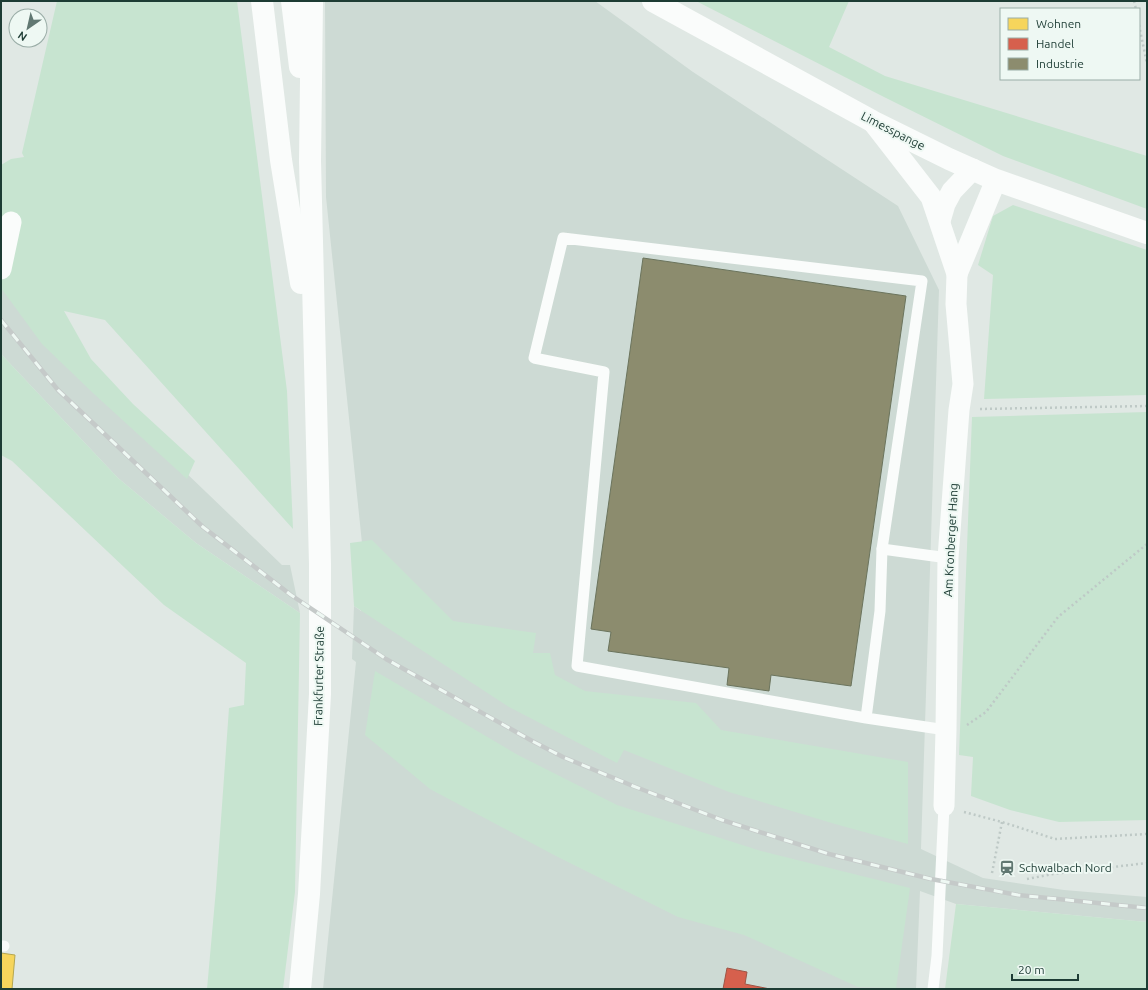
<svg xmlns="http://www.w3.org/2000/svg" width="1148" height="990" font-family="Ubuntu,sans-serif">
	<rect width="100%" height="100%" fill="#e0e8e4"/>
	<g fill="#cddad4">
		<polygon points="325,1 595,1 693,72 898,206 939,290 921,849 983,878 1064,890 1147,897 1147,922 956,904 920,891 916,989 323,989 356,662 352,659 354,606 361,611 365,572 326,197"/>
		<polygon points="1,274 29,322 282,565 290,565 300,613 196,543 118,478 1,354"/>
	</g>
	<g fill="#c7e4d0">
		<polygon points="57,1 237,1 287,391 293,529 105,320 64,311 91,359 133,404 195,461 187,479 93,393 42,344 1,288 1,165 11,159 24,157 22,153"/>
		<polygon points="696,1 849,1 829,47 885,76 1147,156 1147,209 1003,156 884,97"/>
		<polygon points="1013,205 1147,250 1147,395 984,399 993,275 978,265 993,216"/>
		<polygon points="1,354 118,478 196,543 300,613 295,892 283,989 207,989 216,889 229,708 244,705 246,663 164,605 12,461 1,455"/>
		<polygon points="1147,412 1147,820 1059,822 1010,810 971,796 973,757 959,755 972,417"/>
		<polygon points="372,540 453,621 536,633 533,653 550,653 555,675 585,691 696,703 721,730 908,762 908,844 835,824 729,792 624,750 617,763 509,707 354,606 350,543"/>
		<polygon points="375,671 518,755 617,805 761,851 910,888 896,988 858,987 744,935 678,917 554,855 430,789 365,735"/>
		<polygon points="956,904 1147,922 1147,989 945,989"/>
	</g>
	<polygon fill="#f6d55c" stroke="#b5a750" points="1,953 15,955 12,989 1,989"/>
	<polygon fill="#d6604d" stroke="#9e5546" points="727,968 747,972 745,984 770,989 723,989"/>
	<polygon fill="#8c8c6e" stroke="#6b745d" points="643,258 906,296 851,686 771,675 769,691 727,685 729,668 608,651 611,632 591,629"/>
	<g fill="none" stroke-linecap="round" stroke-linejoin="round">
		<g stroke="#bec9c6" stroke-width="2.5" stroke-dasharray="2 3" stroke-linecap="butt">
			<polyline points="1134,1 1136,9"/>
			<polyline points="1139,25 1147,64"/>
			<polyline points="980,409 1147,406"/>
			<polyline points="967,725 986,712 1058,617 1147,544"/>
			<polyline points="964,812 1002,822 1055,839 1147,834"/>
			<polyline points="992,873 1002,822"/>
			<polyline points="1027,879 1053,874 1147,863"/>
		</g>
		<g stroke="#fafcfb" stroke-width="11">
			<polyline points="882,549 948,558"/>
			<polyline points="866,718 880,611 882,549 922,281 563,238 534,358 604,372 577,666 866,718 946,730"/>
			<polyline points="1,946 4,946"/>
			<polyline points="933,989 937,956 944,806"/>
		</g>
		<g stroke="#fafcfb" stroke-width="21">
			<polyline points="872,121 931,197 957,274 956,304 963,384 959,410 948,558 946,730 944,806"/>
			<polyline points="940,221 945,204 952,191 973,169"/>
			<polyline points="1,269 11,222"/>
			<polyline points="957,274 996,180"/>
		</g>
		<g stroke="#fafcfb" stroke-width="22">
			<polyline points="262,1 281,160 301,283"/>
			<polyline points="292,1 300,67"/>
			<polyline points="653,1 872,121 949,159 996,180 1147,233"/>
			<polyline points="300,989 309,894 320,694 320,564 310,161 312,1"/>
		</g>
		<defs>
			<polyline id="rail" points="1,320 58,390 203,527 291,595 386,659 534,742 563,757 633,786 722,820 829,854 931,879 1018,895 1147,908"/>
		</defs>
		<use href="#rail" stroke="#c5cac9" stroke-width="4.5"/>
		<use href="#rail" stroke="#eef8f3" stroke-width="3" stroke-dasharray="9" stroke-linecap="butt"/>
	</g>
	<defs>
		<symbol id="station-bare" viewBox="-9 -9 18 18"><path d="M-3-6H3Q5-6 5-4V2Q5 4 3 4L4.5 6H3L1.5 4h-3L-3 6H-4.5L-3 4Q-5 4-5 2V-4Q-5-6-3-6ZM-3.5-4v3h7v-3ZM-3.5 1v1.5H-2V1ZM2 1v1.5H3.5V1Z" fill="#617872" stroke="#eef8f3" stroke-width="2.5" paint-order="stroke"/></symbol>
	</defs>
	<g fill-rule="evenodd">
		<use href="#station-bare" x="996" y="857" width="22" height="22"/>
	</g>
	<g text-anchor="middle" stroke-width="4" stroke-linejoin="round" paint-order="stroke">
		<g font-size="12" fill="#1d3c34" stroke="#eef8f3">
			<text transform="translate(893 131) rotate(27)" y="4">Limesspange</text>
			<text transform="translate(951 540) rotate(-87)" y="4">Am Kronberger Hang</text>
			<text transform="translate(319 676) rotate(-89)" y="4">Frankfurter Straße</text>
		</g>
		<g font-size="12" fill="#1d3c34" stroke="#eef8f3" text-anchor="start">
			<text x="1019" y="872">Schwalbach Nord</text>
		</g>
	</g>
	<rect width="1148" height="990" fill="none" stroke="#1d3c34" stroke-width="4"/>
	<rect x="1000" y="8" width="140" height="72" fill="#eef8f3" stroke="#9aada7"/>
	<rect x="1008" y="18" width="20" height="12" fill="#f6d55c" stroke="#9aada7"/>
	<text x="1036" y="28" font-size="12" fill="#1d3c34">Wohnen</text>
	<rect x="1008" y="38" width="20" height="12" fill="#d6604d" stroke="#9aada7"/>
	<text x="1036" y="48" font-size="12" fill="#1d3c34">Handel</text>
	<rect x="1008" y="58" width="20" height="12" fill="#8c8c6e" stroke="#9aada7"/>
	<text x="1036" y="68" font-size="12" fill="#1d3c34">Industrie</text>
	<g transform="translate(28 28) rotate(214)"><circle r="19" fill="#eef8f3" stroke="#9aada7"/>
	<path d="M0-3L7 15L0 10L-7 15Z" fill="#617872"/>
	<text y="-6" font-size="11" font-weight="bold" text-anchor="middle" fill="#1d3c34">N</text>
	</g>
	<path d="M1012 974v6h66v-6" fill="none" stroke="#1d3c34" stroke-width="2"/>
	<text x="1018" y="974" font-size="12" fill="#1d3c34" stroke="#eef8f3" stroke-width="3" paint-order="stroke">20 m</text>
</svg>
